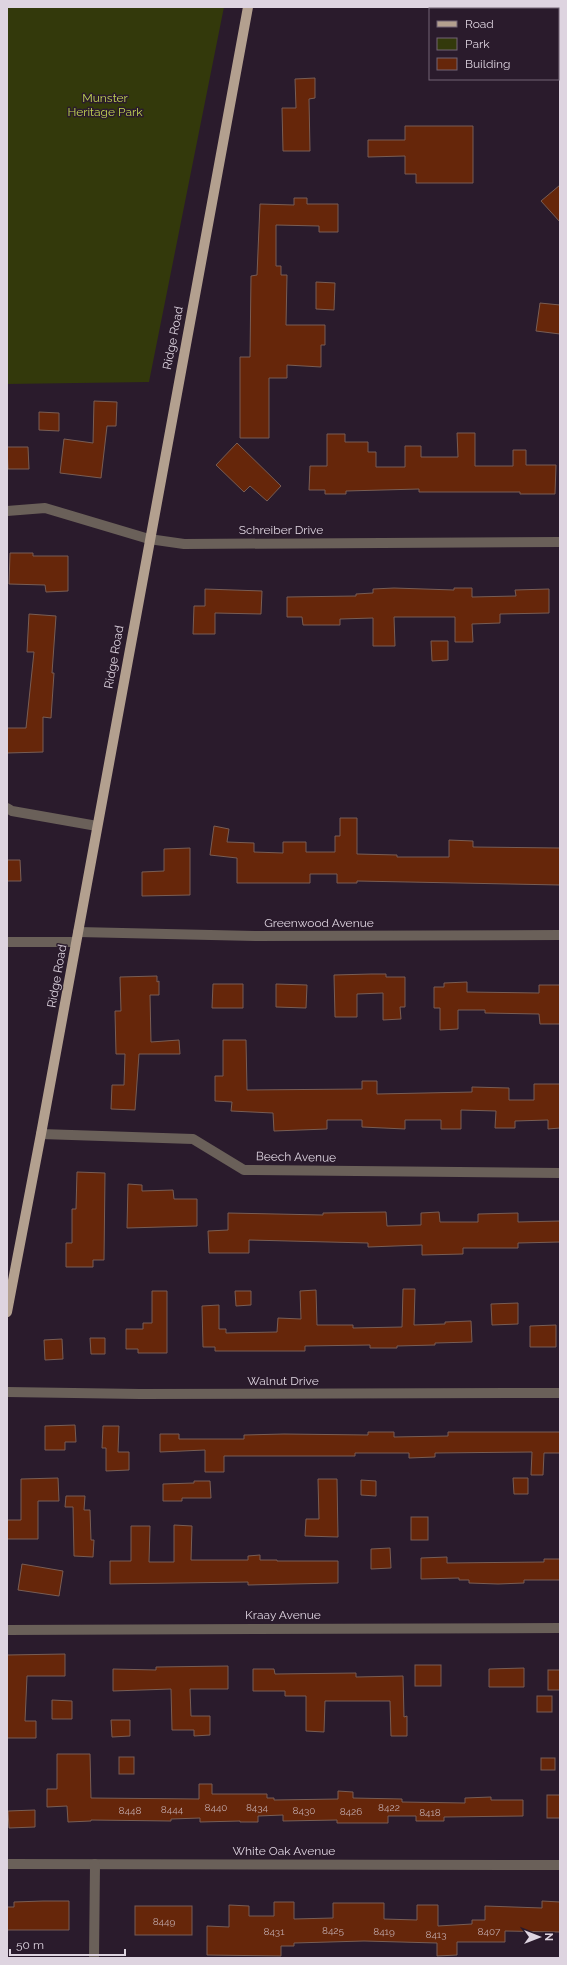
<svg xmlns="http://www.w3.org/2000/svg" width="567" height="1965" font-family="Raleway,sans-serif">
	<rect width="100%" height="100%" fill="#2a1b2c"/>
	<polygon fill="#33390b" points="7,7 224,7 149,382 7,384"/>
	<g fill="#66260a" stroke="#785d54">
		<polygon points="315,78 315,98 309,99 310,151 283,151 282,108 296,108 295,79"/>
		<polygon points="405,126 473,126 473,183 416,183 416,174 405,174 405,156 368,157 368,140 405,140"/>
		<polygon points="560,185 560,222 541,201"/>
		<polygon points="294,198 307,198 307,204 338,204 338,232 319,232 319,226 276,225 276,266 281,266 281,275 287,275 286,325 325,325 325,345 321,345 321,367 287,365 287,378 269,378 269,438 240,438 240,357 250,357 251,276 257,275 260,204 294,205"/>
		<polygon points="316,282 335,283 334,310 316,309"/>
		<polygon points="540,303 560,305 560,334 536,331"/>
		<polygon points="94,401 117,402 116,426 107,426 101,478 60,473 64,439 93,443"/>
		<polygon points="39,412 59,413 59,431 39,430"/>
		<polygon points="457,433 475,433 475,466 513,466 513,450 526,450 526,465 556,465 555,494 520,494 520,492 419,492 419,489 346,491 346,494 325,494 325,490 309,490 310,466 327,466 327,434 345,434 345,442 368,442 368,452 376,452 376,467 405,467 405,446 421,446 421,457 458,457"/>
		<polygon points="237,443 281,486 267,501 250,486 244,492 216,465"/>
		<polygon points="7,447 28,447 29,469 8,469"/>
		<polygon points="10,553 33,553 33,556 68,556 68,591 46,592 45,585 9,584"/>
		<polygon points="394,588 454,590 454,588 472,588 472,597 516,596 515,590 549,589 549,613 500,614 500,623 472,624 473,642 455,642 455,617 394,617 395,646 373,646 373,618 340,619 340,625 303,625 302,617 287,617 287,597 356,596 356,594 373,593 373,589"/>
		<polygon points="205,589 262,591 261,614 215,613 215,634 193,634 194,606 205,606"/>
		<polygon points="29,614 56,616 52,673 54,673 51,718 43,717 43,752 7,753 7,728 26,728 34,652 27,652"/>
		<polygon points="431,641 448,641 448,660 432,661"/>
		<polygon points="340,818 357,818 357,854 397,855 397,857 449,857 449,840 473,841 473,847 560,848 560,885 357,881 357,883 337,883 337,874 310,874 310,883 237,883 237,858 210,855 214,826 229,829 227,842 254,843 254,852 283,853 283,842 306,842 306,852 335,852 335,836 340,836"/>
		<polygon points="190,848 190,895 142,896 142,872 164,871 164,849"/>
		<polygon points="7,860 20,860 21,881 7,881"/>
		<polygon points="371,974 386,974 386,977 405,977 405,1007 400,1007 401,1019 383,1020 383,993 357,994 357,1017 335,1017 334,975"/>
		<polygon points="157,976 157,982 159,981 159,995 150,995 151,1042 179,1040 180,1054 139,1054 135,1110 111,1109 112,1085 124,1085 125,1054 116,1054 115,1011 121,1011 120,977"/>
		<polygon points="467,982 467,992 539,993 539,985 560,985 560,1024 540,1024 539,1014 485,1013 485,1010 458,1010 458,1029 440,1030 440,1008 434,1008 434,987 444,987 444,983"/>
		<polygon points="213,984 243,984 243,1008 212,1008"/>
		<polygon points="276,984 307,985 306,1008 276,1007"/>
		<polygon points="223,1040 246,1040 247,1090 362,1089 362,1081 377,1081 377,1094 472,1092 472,1087 509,1088 509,1100 534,1100 534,1084 560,1084 560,1128 548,1129 548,1120 515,1121 515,1128 495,1128 496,1111 461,1110 461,1129 441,1129 441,1120 405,1120 405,1129 362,1127 362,1120 327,1120 327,1129 274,1131 273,1113 231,1111 232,1102 215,1101 215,1076 223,1076"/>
		<polygon points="77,1172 105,1173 104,1260 93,1260 93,1267 66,1267 66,1243 72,1243 72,1209 76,1209"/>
		<polygon points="128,1184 142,1185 142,1191 173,1190 174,1199 197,1199 197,1226 127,1228"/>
		<polygon points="386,1212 387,1226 421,1225 421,1213 439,1212 440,1222 478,1222 478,1214 518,1213 518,1222 560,1221 560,1242 518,1243 518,1248 463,1248 463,1254 422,1255 422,1245 368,1247 368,1243 249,1240 249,1253 209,1253 208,1231 228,1230 228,1213 323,1215 323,1213"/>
		<polygon points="403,1289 415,1289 414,1325 445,1324 445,1322 471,1321 472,1342 435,1343 435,1345 397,1346 397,1348 370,1348 370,1345 305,1346 305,1351 215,1351 215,1347 203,1347 202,1306 219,1305 219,1329 226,1329 226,1333 277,1332 278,1318 301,1319 300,1291 316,1290 317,1325 353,1325 353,1328 402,1327"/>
		<polygon points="152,1291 167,1291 167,1353 138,1353 138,1349 126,1349 126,1329 143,1329 143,1323 152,1323"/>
		<polygon points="235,1291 251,1291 251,1305 236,1306"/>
		<polygon points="518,1303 518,1324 492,1325 491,1304"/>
		<polygon points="556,1325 556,1347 530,1347 530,1326"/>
		<polygon points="90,1338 105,1338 105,1354 91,1354"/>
		<polygon points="62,1339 63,1359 45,1360 44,1340"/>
		<polygon points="75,1425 76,1442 65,1442 65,1450 45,1450 45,1426"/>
		<polygon points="103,1426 119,1426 118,1452 129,1452 129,1470 106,1471 106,1448 102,1448"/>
		<polygon points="368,1432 394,1432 394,1437 448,1436 448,1432 560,1432 560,1453 544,1453 543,1475 531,1475 532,1452 435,1453 435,1457 409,1458 409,1453 355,1453 355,1456 224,1456 224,1472 205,1472 205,1450 160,1452 160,1434 179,1434 179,1439 244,1439 244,1435 284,1434 368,1435"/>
		<polygon points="58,1478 59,1501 38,1501 38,1539 7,1539 7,1520 21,1520 21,1479"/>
		<polygon points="513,1478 528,1478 528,1494 514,1494"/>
		<polygon points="318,1479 337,1479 338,1537 305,1536 306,1519 319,1519"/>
		<polygon points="361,1480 376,1481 376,1496 361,1495"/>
		<polygon points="194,1481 210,1481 211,1498 182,1498 182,1501 163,1501 163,1484 194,1483"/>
		<polygon points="66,1496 85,1496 84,1510 90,1510 91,1540 94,1540 93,1557 74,1556 73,1507 65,1507"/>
		<rect x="411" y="1517" width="17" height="23"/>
		<polygon points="174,1525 192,1526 191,1560 248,1560 248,1556 260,1555 260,1560 277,1560 277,1561 338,1561 338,1583 248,1585 248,1582 110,1584 110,1561 131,1561 131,1526 150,1526 149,1562 174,1562"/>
		<polygon points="390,1548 391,1568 371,1569 371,1549"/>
		<polygon points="447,1557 447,1563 544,1562 544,1559 560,1559 560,1580 524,1580 524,1583 498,1584 469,1583 469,1580 459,1580 459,1578 421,1579 421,1558"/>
		<polygon points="22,1564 63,1571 59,1596 18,1590"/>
		<polygon points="65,1654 65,1676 27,1676 25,1721 36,1721 36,1738 7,1738 7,1655"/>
		<rect x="415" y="1665" width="26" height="21"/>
		<polygon points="228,1666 228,1689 190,1689 191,1716 210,1716 210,1735 194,1736 194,1730 172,1730 171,1689 113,1691 113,1669 156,1670 156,1667"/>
		<polygon points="524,1668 524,1687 489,1687 489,1669"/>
		<polygon points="253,1669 274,1669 275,1674 356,1673 356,1677 403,1676 404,1717 407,1716 407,1736 391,1736 390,1701 325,1701 324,1732 306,1731 306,1696 285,1696 285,1691 253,1691"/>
		<rect x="548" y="1670" width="12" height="20"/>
		<rect x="537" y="1696" width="15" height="16"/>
		<polygon points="52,1700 72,1701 72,1719 52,1719"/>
		<polygon points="111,1720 130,1720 130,1736 112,1737"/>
		<polygon points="57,1754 90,1754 91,1798 199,1799 199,1784 212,1784 212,1794 267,1794 267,1798 274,1798 274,1800 338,1799 338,1791 353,1792 353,1798 402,1799 402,1802 465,1803 465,1798 491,1797 491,1800 523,1800 523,1816 444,1817 444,1821 416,1821 416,1816 388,1816 388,1823 337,1823 337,1820 283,1821 283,1815 258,1816 258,1822 240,1822 240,1821 200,1822 200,1818 171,1819 171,1821 91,1820 91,1821 68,1822 67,1806 47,1807 47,1789 57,1789"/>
		<rect x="119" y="1757" width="15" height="17"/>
		<rect x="541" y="1758" width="14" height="12"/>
		<rect x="547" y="1795" width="13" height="23"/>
		<polygon points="35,1810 35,1827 9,1828 8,1811"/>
		<polygon points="43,1901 69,1901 69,1930 7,1930 7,1907 14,1907 14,1902"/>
		<polygon points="542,1901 560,1902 560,1932 505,1931 505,1942 457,1942 457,1955 437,1956 437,1943 364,1941 294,1943 294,1946 281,1946 281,1956 207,1955 207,1926 229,1927 229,1905 249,1906 249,1916 274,1916 274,1902 294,1902 294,1919 333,1918 333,1903 384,1903 384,1919 417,1920 417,1905 438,1905 438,1926 472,1924 472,1920 485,1920 485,1906 542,1908"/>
		<rect x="135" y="1906" width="57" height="29"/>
	</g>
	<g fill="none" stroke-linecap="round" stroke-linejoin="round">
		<g stroke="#6a6059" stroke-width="10">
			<polyline points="7,511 45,508 149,539 184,544 560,542"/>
			<polyline points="7,808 12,811 97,826"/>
			<polyline points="78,932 255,936 560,935"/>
			<polyline points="7,942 76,942"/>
			<polyline points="41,1134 193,1139 244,1170 560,1173"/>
			<polyline points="7,1392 140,1394 560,1393"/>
			<polyline points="7,1630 560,1628"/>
			<polyline points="7,1864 560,1865"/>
			<polyline points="94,1958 95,1864"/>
		</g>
		<polyline stroke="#b3a08f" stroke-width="10" points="7,1312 41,1134 248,7"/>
	</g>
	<g text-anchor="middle" stroke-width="3" stroke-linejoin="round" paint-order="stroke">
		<g font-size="10" fill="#c0a8aa">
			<text x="216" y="1811">8440</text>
			<text x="257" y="1811">8434</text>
			<text x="389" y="1811">8422</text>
			<text x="172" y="1813">8444</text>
			<text x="130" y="1814">8448</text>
			<text x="304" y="1814">8430</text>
			<text x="351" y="1815">8426</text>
			<text x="430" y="1816">8418</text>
			<text x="164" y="1925">8449</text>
			<text x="333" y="1934">8425</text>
			<text x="274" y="1935">8431</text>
			<text x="384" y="1935">8419</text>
			<text x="489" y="1935">8407</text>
			<text x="436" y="1938">8413</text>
		</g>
		<g font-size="12" fill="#c2d553" stroke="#2a1b2c">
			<text x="105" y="102">Munster<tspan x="105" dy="14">Heritage Park</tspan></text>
		</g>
		<g font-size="12" fill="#ded4e0" stroke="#2a1b2c">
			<text transform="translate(173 338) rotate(-79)" y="4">Ridge Road</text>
			<text x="281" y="534">Schreiber Drive</text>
			<text transform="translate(114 657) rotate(-80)" y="4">Ridge Road</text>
			<text x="319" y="927">Greenwood Avenue</text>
			<text transform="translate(57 976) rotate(-80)" y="4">Ridge Road</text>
			<text transform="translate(296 1157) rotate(1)" y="4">Beech Avenue</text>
			<text x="283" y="1385">Walnut Drive</text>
			<text x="283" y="1619">Kraay Avenue</text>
			<text x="284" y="1855">White Oak Avenue</text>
		</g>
	</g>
	<rect width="567" height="1965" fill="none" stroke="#ded4e0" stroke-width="16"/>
	<rect x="429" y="8" width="130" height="72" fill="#2a1b2c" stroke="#726574"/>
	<rect x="437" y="21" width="20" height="6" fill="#b3a08f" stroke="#726574"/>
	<text x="465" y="28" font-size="12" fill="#ded4e0">Road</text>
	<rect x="437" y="38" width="20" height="12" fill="#33390b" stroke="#726574"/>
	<text x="465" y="48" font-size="12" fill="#ded4e0">Park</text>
	<rect x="437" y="58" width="20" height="12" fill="#66260a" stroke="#726574"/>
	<text x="465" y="68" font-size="12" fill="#ded4e0">Building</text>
	<g transform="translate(539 1937) rotate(90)" stroke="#2a1b2c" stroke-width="3" paint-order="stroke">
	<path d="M0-3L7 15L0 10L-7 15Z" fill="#ded4e0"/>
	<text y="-6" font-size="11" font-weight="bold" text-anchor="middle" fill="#ded4e0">N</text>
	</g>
	<path d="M10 1949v6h115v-6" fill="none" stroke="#ded4e0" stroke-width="2"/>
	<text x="16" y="1949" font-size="12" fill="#ded4e0" stroke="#2a1b2c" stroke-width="3" paint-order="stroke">50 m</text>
</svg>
